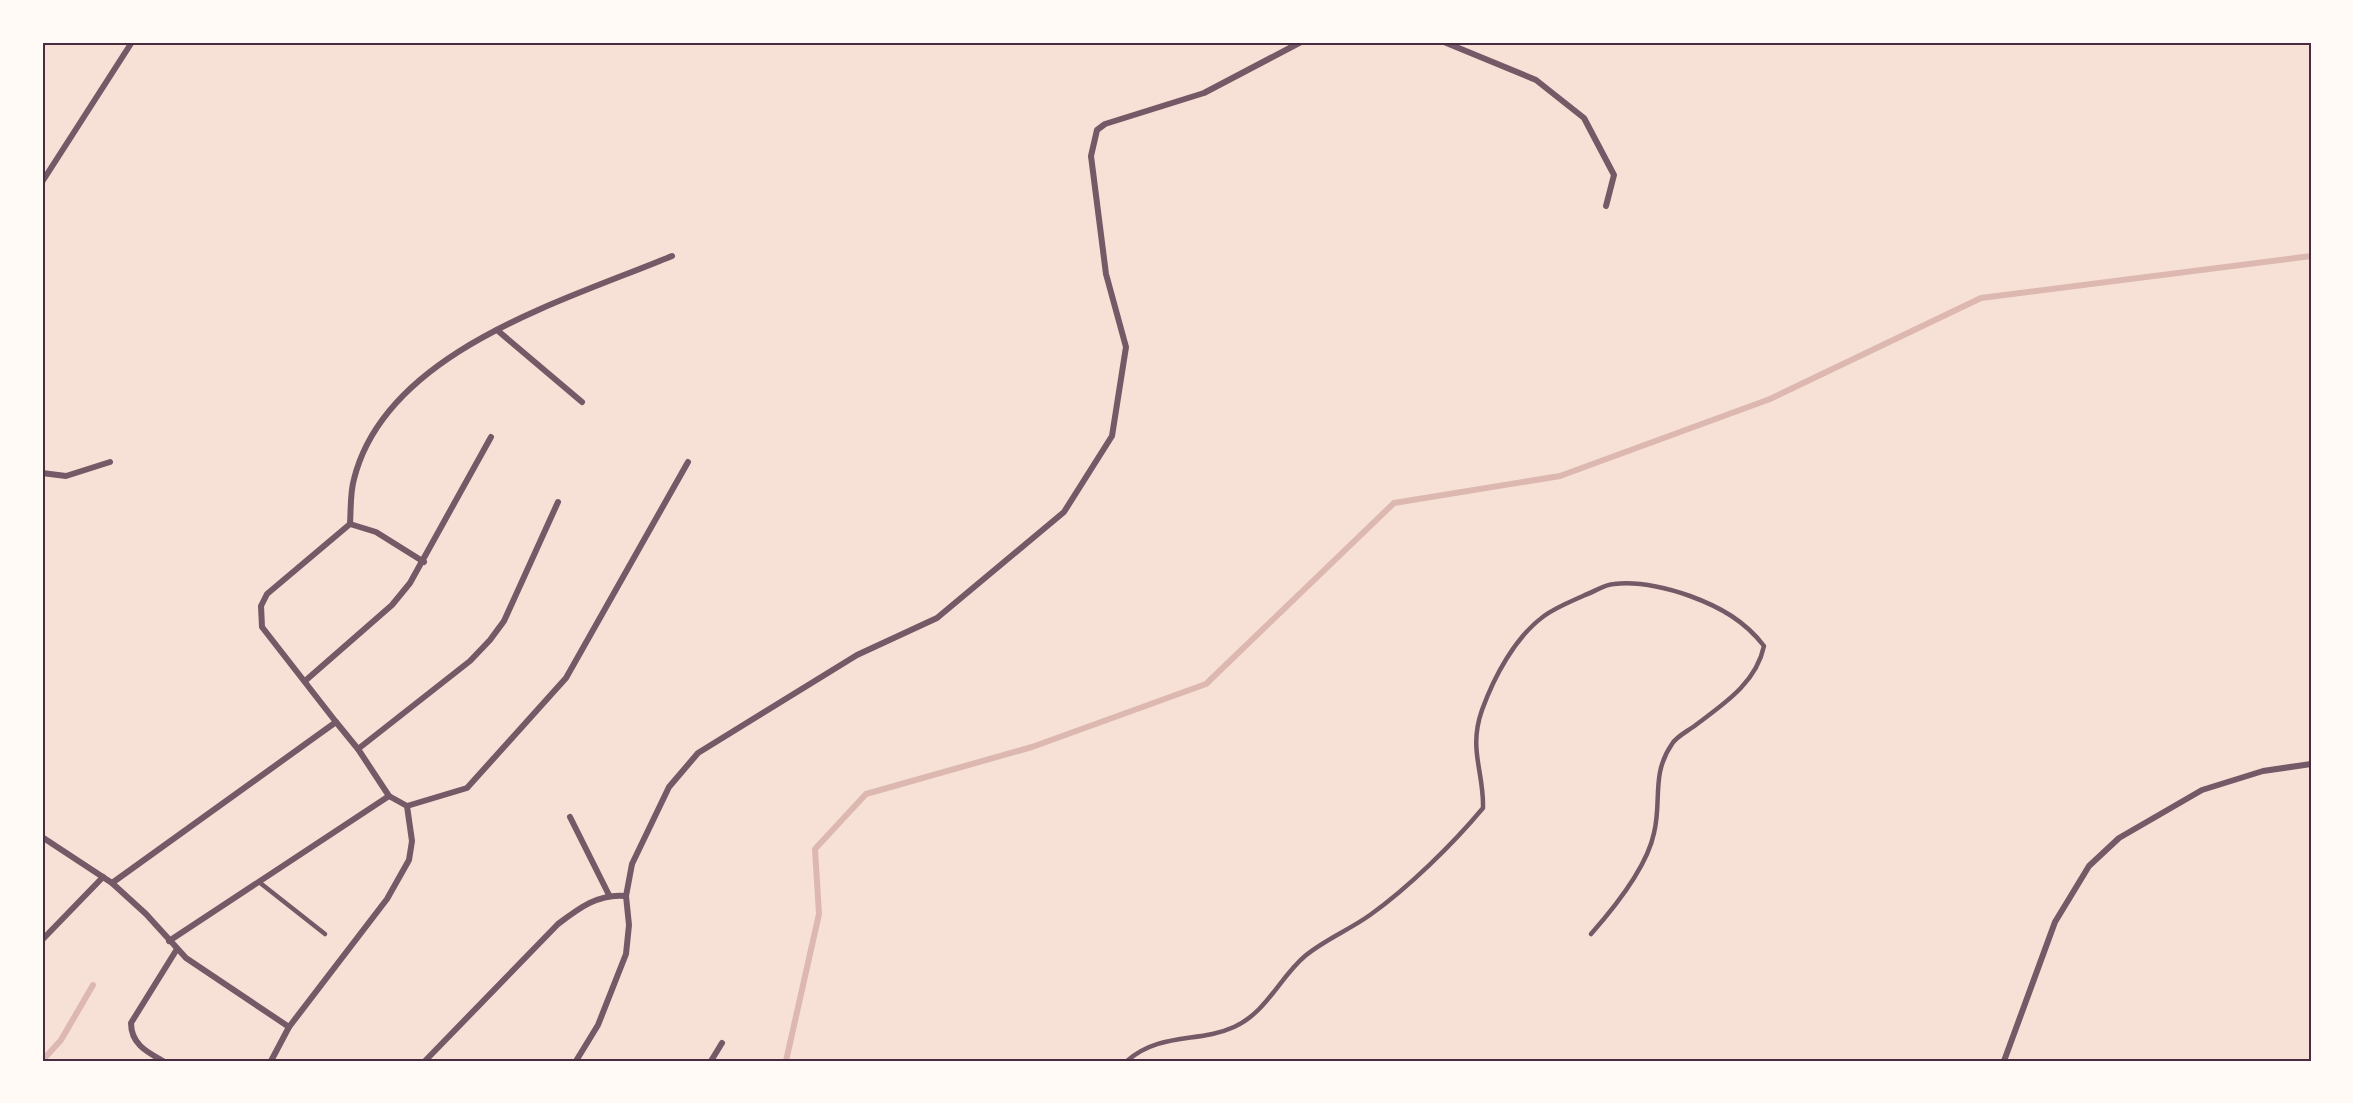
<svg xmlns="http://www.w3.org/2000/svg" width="2353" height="1103" font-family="'Zilla Slab',serif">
	<rect width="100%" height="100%" fill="#f7e1d7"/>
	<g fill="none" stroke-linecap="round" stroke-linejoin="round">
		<g stroke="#dcb8b0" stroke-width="6">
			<polyline points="42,45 45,42"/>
			<polyline points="42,1061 61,1040 93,985"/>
			<polyline points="786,1061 819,914 815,849 866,794 1032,747 1206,684 1394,503 1560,476 1770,399 1981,298 2311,256"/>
		</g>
		<g stroke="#755966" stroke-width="4.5">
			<polyline points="259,882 325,934"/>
			<path d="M1127 1061C1160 1032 1199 1043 1234 1027 1267 1012 1279 978 1305 956 1324 940 1349 930 1370 915 1408 888 1453 844 1483 808 1484 771 1468 750 1482 710 1494 677 1515 637 1544 616 1556 607 1572 601 1585 595 1594 592 1605 584 1614 584 1640 581 1667 588 1690 596 1720 607 1745 621 1764 646 1756 684 1722 705 1693 727 1686 732 1676 737 1672 744 1651 774 1662 801 1654 833 1647 867 1614 908 1591 934"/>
		</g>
		<g stroke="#755966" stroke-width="6">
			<polyline points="1444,42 1536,80 1584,118 1614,175 1606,206"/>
			<polyline points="42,182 132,42"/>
			<polyline points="497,330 582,402"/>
			<polyline points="42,473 66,476 110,462"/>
			<path d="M350 524C351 509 350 493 354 479 386 351 564 301 672 256"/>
			<polyline points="350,524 376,532 424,562"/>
			<polyline points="305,681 392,605 410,583 491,437"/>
			<polyline points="336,722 262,627 261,606 267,594 350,524"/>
			<polyline points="358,749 470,661 490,640 504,621 558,502"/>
			<polyline points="570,817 609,895"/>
			<polyline points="42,837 112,883 146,914 186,958 289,1027"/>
			<polyline points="112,883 336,722 358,749 389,796"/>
			<polyline points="42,940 103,877"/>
			<polyline points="169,941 389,796 407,806 467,788 566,678 688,462"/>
			<path d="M163 1061C147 1052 131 1044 131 1023L177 949"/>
			<polyline points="271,1061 289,1027 387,899 409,860 412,841 407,806"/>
			<path d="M425 1061 558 924C579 908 599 893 626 896"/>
			<polyline points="576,1061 598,1025 626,954 629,925 626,896 632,864 669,787 698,753 857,655 937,618 1064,512 1112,436 1126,347 1106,274 1091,156 1097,130 1105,124 1204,93 1301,42"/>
			<polyline points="711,1061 722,1043"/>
			<polyline points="2004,1061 2055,922 2089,866 2119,838 2202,790 2263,771 2311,764"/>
		</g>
	</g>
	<rect width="2353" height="1103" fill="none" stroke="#fffaf5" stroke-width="87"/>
	<rect x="44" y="44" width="2266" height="1016" fill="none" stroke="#4a2c40" stroke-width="2"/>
</svg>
